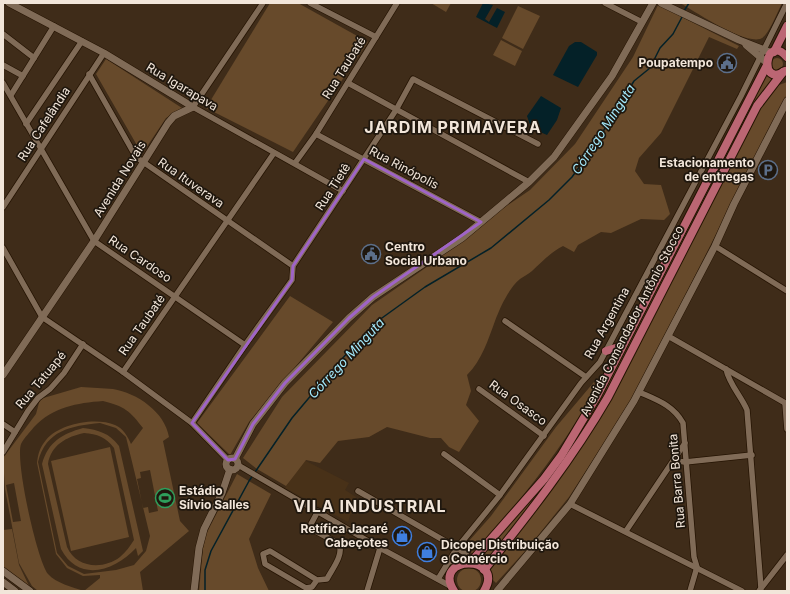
<svg xmlns="http://www.w3.org/2000/svg" width="790" height="594" font-family="Inter,sans-serif">
	<rect width="100%" height="100%" fill="#3f2c19"/>
	<polygon fill="#483118" points="304,460 349,483 345,490 356,497 348,522 285,488"/>
	<g fill="#674a2b" fill-rule="evenodd">
		<polygon points="270,3 298,3 368,42 293,152 206,108"/>
		<polygon points="431,3 451,3 446,12"/>
		<path d="M680 3H782C778 11 769 34 762 38 748 47 694 11 680 3Z"/>
		<path d="M658 5 739 46 737 49 709 37 661 133 639 158 635 171 644 184 661 185 670 214 664 220 641 219 611 233 601 232 578 245 574 252 563 246C550 253 543 261 532 271 529 274 524 276 520 279 508 289 500 308 495 321 488 340 482 360 467 375L471 391 466 405 479 421 459 452 449 447 441 438H430L387 427 369 437 338 441 320 463 306 460 286 486 257 469 243 458 282 397 372 305 434 262 474 228 530 190 575 144 633 57Z"/>
		<polygon points="518,6 540,16 523,49 502,38"/>
		<polygon points="501,40 522,51 515,66 493,55"/>
		<circle cx="777" cy="64" r="6"/>
		<polygon points="106,59 182,108 166,118 142,154 96,74"/>
		<path d="M766 71 776 78 756 99 743 122 602 401C568 459 526 511 484 564L477 558 582 427 594 410Z"/>
		<polygon points="787,82 787,94 633,398 569,497 527,549 496,583 491,578 491,568 552,489 600,419 622,380 736,153 761,107 779,85"/>
		<polygon points="290,296 333,322 249,422 230,455 197,423"/>
		<path d="M594 382 596 389C562 449 520 502 473 553H471L468 542 491 516 556 427Z"/>
		<path d="M81 387C92 388 103 388 113 389 137 393 165 412 169 437L163 441 180 521 189 531 140 572 143 591H38L32 586 19 563 5 489 3 458 36 414 40 399ZM103 401C124 406 130 411 143 428L131 444C128 437 123 428 115 425 96 417 60 423 46 440 40 447 38 454 37 463L56 554 67 568 83 576 100 575V578L84 591C72 587 56 583 48 574 37 560 15 461 21 444 24 438 30 432 34 427 53 407 77 403 103 401ZM100 423 116 428 126 437 150 536 146 551 134 565 116 570 84 574 68 566 57 553 38 462C46 430 71 426 100 423ZM150 470 158 511 149 513 148 507 143 508 137 479 141 478 140 472ZM14 483 21 521 13 522 6 485Z"/>
		<path d="M83 428C99 430 109 433 119 446L143 551 138 556 136 548C115 571 79 583 61 549L42 464C48 442 62 434 83 428ZM84 433C97 434 106 437 114 448L134 540C130 546 126 552 120 557 103 570 76 568 67 547L48 464C51 445 66 437 84 433Z"/>
		<polygon points="110,447 129,537 71,551 51,461"/>
		<polygon points="237,474 271,494 249,539 258,568 269,591 199,591 204,538"/>
		<polygon points="12,529 19,565 31,590 3,567 3,530"/>
		<circle cx="469" cy="580" r="12"/>
	</g>
	<g fill="#042128">
		<polygon points="483,3 493,5 485,19 489,22 497,8 505,12 497,28 476,17"/>
		<polygon points="575,42 581,42 597,52 597,55 578,87 553,75 569,46"/>
		<polygon points="541,96 561,108 557,120 547,135 531,128 527,116"/>
	</g>
	<g fill="none" stroke-linecap="round" stroke-linejoin="round">
		<g stroke="#042128" stroke-width="1.5">
			<polyline points="684,11 689,3"/>
			<polyline points="205,591 205,570 211,551 249,481 292,418 340,361 375,323 425,287 491,248 549,200 572,177 591,151 634,81 650,68 660,48 673,34 682,17"/>
		</g>
		<defs>
			<g id="minor">
				<polyline points="263,3 193,107 343,191"/>
				<polyline points="310,3 376,37"/>
				<polyline points="605,3 642,22"/>
				<polyline points="3,34 34,58"/>
				<polyline points="3,65 23,76"/>
				<polyline points="89,74 136,157 293,266"/>
				<polyline points="3,83 94,241 245,345"/>
				<polyline points="348,83 529,182"/>
				<polyline points="11,95 54,26"/>
				<polyline points="26,124 82,41"/>
				<polyline points="316,134 481,222"/>
				<polyline points="295,163 316,134 397,3"/>
				<polyline points="3,207 104,53"/>
				<polyline points="715,246 787,291"/>
				<polyline points="3,248 42,317 123,372 192,423 228,460"/>
				<polyline points="505,321 586,377"/>
				<polyline points="668,336 787,404"/>
				<path d="M726 369C729 384 741 396 747 410L761 588"/>
				<polyline points="123,372 274,153"/>
				<polyline points="479,389 544,436"/>
				<path d="M639 392C657 400 673 405 683 423L694 557 697 567 690 591"/>
				<polyline points="785,403 787,429"/>
				<polyline points="192,423 245,345 292,280 293,266 396,110 413,79 538,144"/>
				<polyline points="3,424 15,432"/>
				<polyline points="3,452 28,411 38,398 50,389 64,373 83,344"/>
				<polyline points="444,454 500,495"/>
				<polyline points="672,464 676,461 685,462 752,455"/>
				<polyline points="238,465 380,548 452,587"/>
				<polyline points="358,491 457,548 466,554 469,562"/>
				<polyline points="570,504 742,591"/>
				<polyline points="626,531 685,443"/>
				<polyline points="448,562 458,560 464,563"/>
				<polyline points="438,579 457,548 500,495 581,383 600,362 741,96 787,3"/>
				<path d="M317 580 312 587 306 588 265 564 263 554 270 551 317 580 327 579C332 569 344 555 339 544L310 528 311 524 318 511"/>
				<polyline points="367,591 380,548"/>
				<polyline points="759,591 787,555"/>
			</g>
			<g id="tertiary">
				<polyline points="9,3 104,53 193,107"/>
				<polyline points="661,3 739,40 772,53"/>
				<polyline points="746,45 766,62"/>
				<polyline points="3,375 94,241 168,123 174,116 193,107"/>
				<circle cx="232" cy="464" r="6"/>
				<polyline points="235,459 253,424 285,383 349,318 373,297 462,238 529,182 554,157 612,76 653,3"/>
				<polyline points="3,571 30,591"/>
				<polyline points="3,582 15,591"/>
				<polyline points="194,591 199,548 204,529 222,493 230,469"/>
				<polyline points="497,591 570,504 634,401 715,246 734,204 787,101"/>
			</g>
			<g id="primary">
				<polyline points="774,52 787,26"/>
				<path d="M785 71C758 89 765 32 787 57"/>
				<polyline points="606,351 622,346"/>
				<polyline points="471,562 544,479 561,456 597,396 767,65"/>
				<path d="M484 570C529 514 572 459 608 397L757 106 783 72"/>
				<path d="M454 591C431 555 506 554 484 591"/>
			</g>
		</defs>
		<use href="#minor" stroke="#251403" stroke-width="7"/>
		<use href="#tertiary" stroke="#251403" stroke-width="8"/>
		<use href="#primary" stroke="#251403" stroke-width="10"/>
		<use href="#minor" stroke="#806b57" stroke-width="5.5"/>
		<use href="#tertiary" stroke="#806b57" stroke-width="7"/>
		<use href="#primary" stroke="#bb6673" stroke-width="8"/>
	</g>
	<path fill="none" stroke="#9f64c7" stroke-width="3" stroke-linejoin="round" d="M364 159 481 222 373 297 349 318 285 383 253 424 235 459 228 460 192 423 292 280 293 266Z"/>
	<defs>
		<symbol id="civic-ring" viewBox="-11 -11 22 22"><circle r="9.5" fill="#1f170e" stroke="#5c6f8a" stroke-width="1.5"/><path d="M-.6-6.5H3V-4.5H.6V-3L4-1V1h2V6H-6V1h2V-1L-.6-3ZM-1.2 2.5V6h2.4V2.5Z" fill="#5c6f8a"/></symbol>
		<symbol id="parking-ring" viewBox="-11 -11 22 22"><circle r="9.5" fill="#1f170e" stroke="#5c6f8a" stroke-width="1.5"/><path d="M-3.5-5.5H1a3.5 3.5 0 0 1 0 7H-1V5.5H-3.5ZM-1-3.4V-.6H.8a1.4 1.4 0 0 0 0-2.8Z" fill="#5c6f8a"/></symbol>
		<symbol id="stadium-ring" viewBox="-11 -11 22 22"><circle r="9.5" fill="#1f170e" stroke="#2e9e5b" stroke-width="1.5"/><path d="M0-5a6.5 5 0 1 0 0 10a6.5 5 0 1 0 0-10ZM-3.5-1.8h7v3.6h-7Z" fill="#2e9e5b"/></symbol>
		<symbol id="shop-ring" viewBox="-11 -11 22 22"><circle r="9.5" fill="#1f170e" stroke="#3f7fe0" stroke-width="1.5"/><path d="M-5-2.5h2.3a2.7 3.5 0 0 1 5.4 0H5L5.5 6h-11ZM-1.5-2.5h3a1.5 2.3 0 0 0-3 0Z" fill="#3f7fe0"/></symbol>
	</defs>
	<g fill-rule="evenodd">
		<use href="#civic-ring" x="716" y="52" width="22" height="22"/>
		<use href="#parking-ring" x="757" y="159" width="22" height="22"/>
		<use href="#civic-ring" x="360" y="243" width="22" height="22"/>
		<use href="#stadium-ring" x="154" y="487" width="22" height="22"/>
		<use href="#shop-ring" x="391" y="525" width="22" height="22"/>
		<use href="#shop-ring" x="416" y="541" width="22" height="22"/>
	</g>
	<g text-anchor="middle" stroke-width="3.5" stroke-linejoin="round" paint-order="stroke">
		<g font-size="12" font-weight="bold" fill="#f2e6da" stroke="#1f170e" text-anchor="end">
			<text x="713" y="67">Poupatempo</text>
			<text x="754" y="167">Estacionamento<tspan x="754" dy="14">de entregas</tspan></text>
			<text x="385" y="251" text-anchor="start">Centro<tspan x="385" dy="14">Social Urbano</tspan></text>
			<text x="179" y="495" text-anchor="start">Estádio<tspan x="179" dy="14">Sílvio Salles</tspan></text>
			<text x="388" y="533">Retífica Jacaré<tspan x="388" dy="14">Cabeçotes</tspan></text>
			<text x="441" y="549" text-anchor="start">Dicopel Distribuição<tspan x="441" dy="14">e Comércio</tspan></text>
		</g>
		<g font-size="12" fill="#f2e6da" stroke="#1f170e">
			<text transform="translate(344 68) rotate(-58)" y="4">Rua Taubaté</text>
			<text transform="translate(182 87) rotate(31)" y="4">Rua Igarapava</text>
			<text transform="translate(44 124) rotate(-57)" y="4">Rua Cafelândia</text>
			<text transform="translate(404 168) rotate(28)" y="4">Rua Rinópolis</text>
			<text transform="translate(120 179) rotate(-58)" y="4">Avenida Novais</text>
			<text transform="translate(191 183) rotate(35)" y="4">Rua Ituverava</text>
			<text transform="translate(333 187) rotate(-57)" y="4">Rua Tietê</text>
			<text transform="translate(140 259) rotate(34)" y="4">Rua Cardoso</text>
			<text transform="translate(632 321) rotate(-63)" y="4">Avenida Comendador Antônio Stocco</text>
			<text transform="translate(607 323) rotate(-61)" y="4">Rua Argentina</text>
			<text transform="translate(142 325) rotate(-55)" y="4">Rua Taubaté</text>
			<text transform="translate(41 380) rotate(-50)" y="4">Rua Tatuapé</text>
			<text transform="translate(518 403) rotate(36)" y="4">Rua Osasco</text>
			<text transform="translate(677 481) rotate(-95)" y="4">Rua Barra Bonita</text>
		</g>
		<g font-size="13" font-style="italic" fill="#a3e9fb" stroke="#1f170e">
			<text transform="translate(603 129) rotate(-57)" y="5">Córrego Minguta</text>
			<text transform="translate(346 358) rotate(-47)" y="5">Córrego Minguta</text>
		</g>
		<g font-size="16" font-weight="bold" letter-spacing="1" fill="#f2e6da" stroke="#1f170e">
			<text x="453" y="133">JARDIM PRIMAVERA</text>
			<text x="370" y="512">VILA INDUSTRIAL</text>
		</g>
	</g>
	<rect width="790" height="594" fill="none" stroke="#f2e6da" stroke-width="8"/>
</svg>
